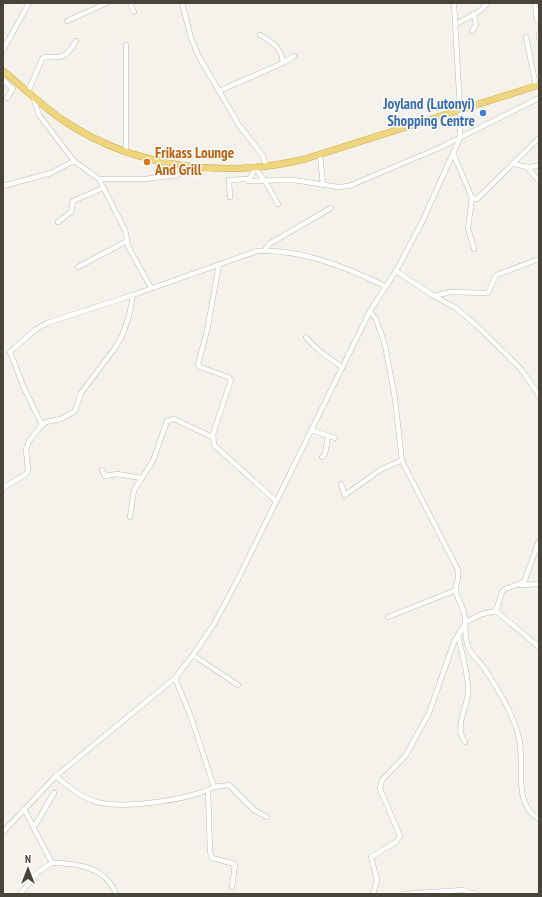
<svg xmlns="http://www.w3.org/2000/svg" width="542" height="897" font-family="'PT Sans Narrow',sans-serif">
	<rect width="100%" height="100%" fill="#f4f2eb"/>
	<g fill="none" stroke-linecap="round" stroke-linejoin="round">
		<defs>
			<g id="minor">
				<polyline points="130,3 134,12"/>
				<polyline points="182,3 191,38 199,57 239,125 263,156 266,166"/>
				<polyline points="535,3 537,20"/>
				<polyline points="67,21 107,3"/>
				<polyline points="456,24 480,11 487,3"/>
				<polyline points="472,31 476,25 474,14"/>
				<polyline points="539,34 539,37"/>
				<polyline points="526,37 536,86"/>
				<polyline points="3,50 29,3"/>
				<polyline points="283,63 294,56"/>
				<polyline points="3,80 13,89 7,98"/>
				<path d="M219 91 283 63C282 48 272 42 260 35"/>
				<path d="M28 92 42 59 44 57C63 58 66 58 76 41"/>
				<polyline points="33,97 39,115 74,161 99,179 145,179 177,175 181,173 182,166"/>
				<polyline points="126,152 126,45"/>
				<polyline points="320,154 323,185"/>
				<polyline points="454,155 472,198 477,199 539,138"/>
				<polyline points="514,164 527,167 539,166"/>
				<polyline points="254,167 254,171 248,181 294,180 338,187 349,186 439,148 539,98"/>
				<polyline points="254,167 265,181 278,204"/>
				<polyline points="527,167 539,181"/>
				<polyline points="99,179 125,230 128,246 151,288"/>
				<polyline points="3,186 51,173 74,161"/>
				<polyline points="230,197 229,180 247,179"/>
				<polyline points="472,198 468,228 474,249"/>
				<polyline points="58,222 71,212 73,201 103,188"/>
				<polyline points="264,251 269,244 331,208"/>
				<polyline points="219,264 207,331 198,364 200,367 228,377 231,380 213,434 214,445 276,501"/>
				<polyline points="78,267 127,241"/>
				<polyline points="396,271 434,296 456,308 476,325 520,368 537,392 539,397"/>
				<polyline points="434,296 450,292 488,293 496,275 539,259"/>
				<path d="M370 311 376 319 385 345 395 399 402 461 458 570C460 578 455 583 456 591 456 597 463 606 464 613 467 625 463 637 469 649 472 656 480 661 484 668 498 689 513 713 519 738 525 764 512 805 539 819"/>
				<path d="M306 337C316 350 329 358 342 367"/>
				<path d="M42 425 24 388 10 352 35 330 47 323 133 295 257 251C301 249 346 267 385 286"/>
				<polyline points="311,430 335,438"/>
				<polyline points="322,457 325,454 328,437"/>
				<polyline points="102,470 105,476 117,474 142,478"/>
				<polyline points="341,484 345,495 380,470 402,460"/>
				<polyline points="3,488 26,474 28,471 26,449 29,441 40,427 46,422 61,419 75,411 81,393 115,348 122,336 129,316 133,295"/>
				<polyline points="130,517 134,490 153,461 167,421 174,419 212,437"/>
				<polyline points="521,585 539,584"/>
				<polyline points="496,611 502,592 505,589 524,582 539,541"/>
				<polyline points="388,617 456,590"/>
				<path d="M458 635C461 652 470 678 468 694 466 709 454 728 465 742"/>
				<polyline points="193,655 238,685"/>
				<path d="M56 776C68 787 85 800 101 803 129 808 189 800 214 787L191 717 175 678"/>
				<polyline points="214,787 229,785 254,810 267,817"/>
				<polyline points="208,790 210,852 212,858 235,864 232,887"/>
				<polyline points="32,825 36,824 54,793"/>
				<polyline points="3,832 56,776 175,678 193,655 214,624 238,579 370,311 396,271 422,222 460,138 460,110 454,3"/>
				<path d="M52 863C77 863 106 867 116 894"/>
				<polyline points="20,894 38,872 52,863 24,809"/>
				<polyline points="373,894 377,880 371,857 396,842 400,836 380,789 382,780 406,755 429,713 454,642 466,622 482,614 496,611 539,647"/>
				<polyline points="404,894 463,890 475,894"/>
			</g>
			<path id="highway" d="M3 71C23 87 42 106 64 121 135 168 223 179 305 159L539 85"/>
		</defs>
		<use href="#minor" stroke="#bfbbaf" stroke-width="5.5"/>
		<use href="#highway" stroke="#cfad4b" stroke-width="7"/>
		<use href="#minor" stroke="#fff" stroke-width="4.5"/>
		<use href="#highway" stroke="#f0d67b" stroke-width="6"/>
	</g>
	<circle fill="#3f7fe0" stroke="#fff" stroke-width="1.5" cx="483" cy="113" r="4"/>
	<circle fill="#e8710a" stroke="#fff" stroke-width="1.5" cx="147" cy="162" r="4"/>
	<g text-anchor="middle" stroke-width="3" stroke-linejoin="round" paint-order="stroke">
		<g font-size="15" font-weight="bold" fill="#366cbe" stroke="#fff" text-anchor="end">
			<text x="475" y="109">Joyland (Lutonyi)<tspan x="475" dy="17">Shopping Centre</tspan></text>
		</g>
		<g font-size="15" font-weight="bold" fill="#c56008" stroke="#fff" text-anchor="start">
			<text x="155" y="158">Frikass Lounge<tspan x="155" dy="17">And Grill</tspan></text>
		</g>
	</g>
	<rect width="542" height="897" fill="none" stroke="#48443a" stroke-width="8"/>
	<g transform="translate(28 869)" stroke="#ffffff" stroke-width="3" paint-order="stroke">
	<path d="M0-3L7 15L0 10L-7 15Z" fill="#48443a"/>
	<text y="-6" font-size="11" font-weight="bold" text-anchor="middle" fill="#48443a">N</text>
	</g>
</svg>
